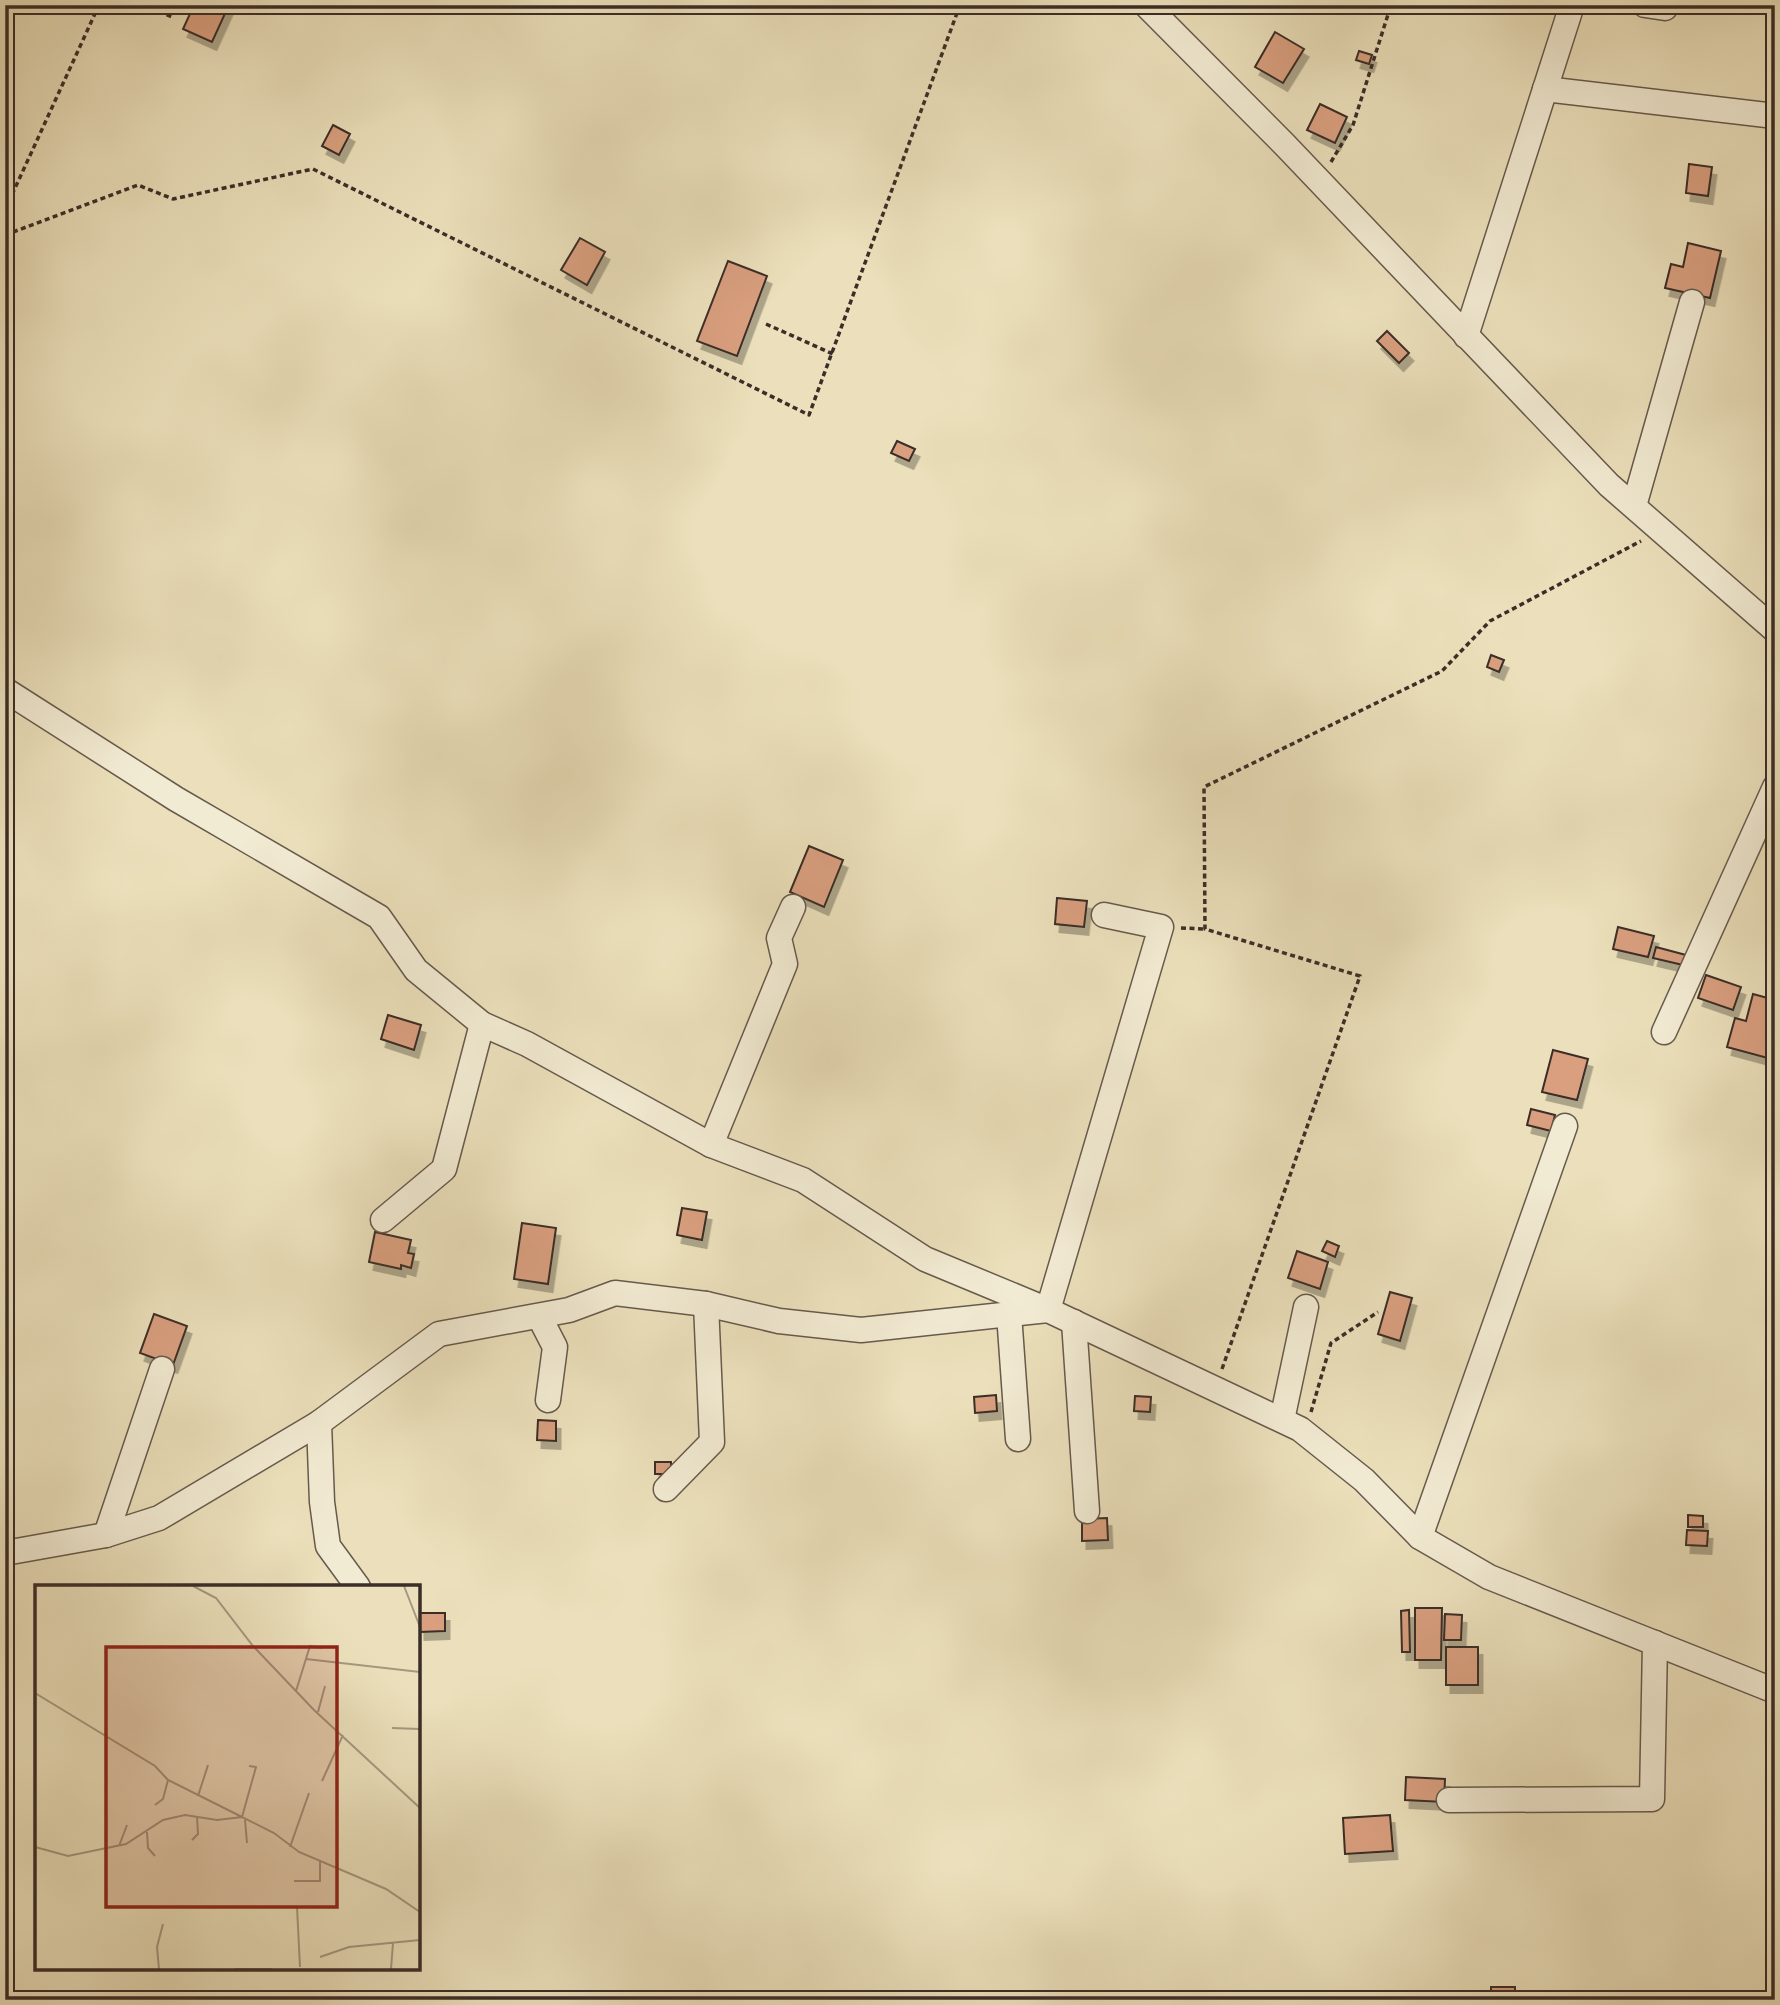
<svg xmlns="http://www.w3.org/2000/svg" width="1780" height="2005" font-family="'Libre Bodoni',serif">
	<defs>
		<filter id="shadow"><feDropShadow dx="4.5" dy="8" stdDeviation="0" flood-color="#0004"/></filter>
	</defs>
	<rect width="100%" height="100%" fill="#ebe0bb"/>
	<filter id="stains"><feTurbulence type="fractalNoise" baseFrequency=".00286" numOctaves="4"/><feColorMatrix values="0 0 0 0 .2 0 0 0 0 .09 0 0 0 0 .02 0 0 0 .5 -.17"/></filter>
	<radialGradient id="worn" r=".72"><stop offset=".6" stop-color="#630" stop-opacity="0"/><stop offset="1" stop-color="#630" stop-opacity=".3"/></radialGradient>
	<g fill="#d99f7f" stroke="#3b2d28" stroke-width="2" filter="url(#shadow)">
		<polygon points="194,5 223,5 228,7 212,42 183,29"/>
		<polygon points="1275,32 1304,49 1283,83 1255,67"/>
		<polygon points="1359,51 1372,55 1369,64 1356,60"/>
		<polygon points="1320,104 1347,117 1335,143 1307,130"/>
		<polygon points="333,125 350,134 339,155 322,146"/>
		<polygon points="1689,164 1712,167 1708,196 1686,193"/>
		<polygon points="580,238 605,252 587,285 561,270"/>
		<polygon points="1688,243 1721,251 1710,298 1665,288 1671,264 1683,267"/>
		<polygon points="728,261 767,276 737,356 697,341"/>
		<polygon points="1387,331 1409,353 1399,363 1377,341"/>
		<polygon points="897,441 915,449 909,461 891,453"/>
		<polygon points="1491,655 1504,660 1499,672 1487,667"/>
		<polygon points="809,846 843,860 824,907 790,892"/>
		<polygon points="1057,898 1087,901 1084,927 1055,924"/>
		<polygon points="1618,927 1654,936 1648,957 1613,949"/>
		<polygon points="1656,947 1686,955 1683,965 1653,958"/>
		<polygon points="1706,975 1741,987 1733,1010 1698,998"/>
		<polygon points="1753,994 1775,1000 1775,1060 1727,1047 1735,1018 1746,1021"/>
		<polygon points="388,1015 421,1025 414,1050 381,1039"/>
		<polygon points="1553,1050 1588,1059 1577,1100 1542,1092"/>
		<polygon points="1531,1109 1555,1115 1551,1131 1527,1125"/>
		<polygon points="682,1208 707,1212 702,1240 677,1235"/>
		<polygon points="522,1223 556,1228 548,1284 514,1279"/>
		<polygon points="375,1232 411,1240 408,1253 414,1254 411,1268 401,1265 401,1269 369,1262"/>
		<polygon points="1327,1241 1339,1246 1335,1257 1322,1251"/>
		<polygon points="1297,1251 1328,1262 1320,1289 1288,1278"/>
		<polygon points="1390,1292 1412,1298 1400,1341 1378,1334"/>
		<polygon points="154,1314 187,1326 173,1365 140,1353"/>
		<polygon points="996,1395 997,1411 975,1413 974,1397"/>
		<polygon points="1135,1396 1151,1397 1150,1412 1134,1411"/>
		<polygon points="538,1420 556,1421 556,1441 537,1440"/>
		<rect x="655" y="1462" width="16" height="12"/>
		<polygon points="1688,1515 1703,1516 1703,1527 1688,1527"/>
		<polygon points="1107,1518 1108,1540 1082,1541 1082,1519"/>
		<polygon points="1687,1530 1708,1531 1707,1546 1686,1545"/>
		<polygon points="1415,1608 1442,1608 1441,1660 1415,1660"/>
		<polygon points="1409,1610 1410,1652 1402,1652 1401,1611"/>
		<polygon points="419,1613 445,1613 445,1631 420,1632"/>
		<polygon points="1445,1614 1462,1615 1461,1640 1444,1640"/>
		<rect x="1446" y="1647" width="32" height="38"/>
		<polygon points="1406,1777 1445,1779 1444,1802 1405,1800"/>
		<polygon points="1390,1815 1393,1851 1345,1854 1343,1818"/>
		<rect x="1491" y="1987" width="24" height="13"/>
	</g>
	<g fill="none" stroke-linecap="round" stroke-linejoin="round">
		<defs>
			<g id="minor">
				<polyline points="1146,5 1285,145 1609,485 1775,630"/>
				<polyline points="1645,5 1665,8"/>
				<polyline points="1545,89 1775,116"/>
				<polyline points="1466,336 1572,5"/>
				<polyline points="1634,506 1692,302"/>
				<polyline points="5,690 176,799 379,917 416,970 482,1024 527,1044 711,1145 803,1180 925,1259 1048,1310 1161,927 1104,915"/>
				<polyline points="1664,1032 1775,787"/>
				<polyline points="711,1145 785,964 779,938 793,907"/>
				<polyline points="383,1220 444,1169 482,1024"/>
				<polyline points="1009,1314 1018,1439"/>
				<polyline points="539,1316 555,1347 548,1400"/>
				<polyline points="1074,1322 1087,1511"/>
				<polyline points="1282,1420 1306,1307"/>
				<polyline points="319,1423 322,1502 328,1546 358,1587"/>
				<polyline points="666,1489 712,1442 706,1304"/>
				<polyline points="106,1535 162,1369"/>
				<polyline points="1420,1537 1565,1126"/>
				<polyline points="5,1553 106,1535 159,1518 319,1423 439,1334 569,1310 615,1293 706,1304 779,1321 861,1330 1048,1310 1300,1429 1364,1480 1420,1537 1489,1577 1775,1691"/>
				<polyline points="1449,1800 1652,1799 1655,1643"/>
			</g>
		</defs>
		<use href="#minor" stroke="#675a4d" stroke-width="27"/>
		<g stroke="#3b2d28" stroke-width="3.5" stroke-dasharray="5 3.5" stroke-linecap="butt">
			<polyline points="143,5 172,17"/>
			<polyline points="1331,162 1353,125 1391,5"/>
			<polyline points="5,210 99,5"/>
			<polyline points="5,235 138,185 173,199 313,169 809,415 960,5"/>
			<polyline points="766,324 833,354"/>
			<polyline points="1181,928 1204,929"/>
			<polyline points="1222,1369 1360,976 1205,929 1204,787 1442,671 1490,621 1641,541"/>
			<polyline points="1311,1412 1331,1343 1378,1312"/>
		</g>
		<use href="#minor" stroke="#f2ebd3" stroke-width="24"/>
	</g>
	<g transform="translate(35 1585)">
		<rect width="385" height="385" fill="#ebe0bb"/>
		<path fill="none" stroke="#a59880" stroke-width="2" d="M158 1 181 13 218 61 279 125 385 223M369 1 385 42M271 74 385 87M261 106 275 61 287 63M0 108 120 181 133 195 207 232 221 182 214 181M283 127 290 101M357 143 385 144M287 196 308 150M163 211 173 180M120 220 128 214 133 195M210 235 212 258M112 247 113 263 120 271M157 255 163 249 162 231M84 261 92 240M0 262 33 271 91 259 128 235 150 230 182 235 207 232 239 248 264 267 351 304 385 327M255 262 274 208M259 296H285V275M262 322 265 382M285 372 314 362 385 355M124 384 122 362 128 339M200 384H237M356 384 358 358"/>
		<path fill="#8f2418" fill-opacity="0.15" stroke="#8f2418" stroke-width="3.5" d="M71 62H302V322H71Z"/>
		<rect width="385" height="385" fill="none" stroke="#3b2d28" stroke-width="3.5"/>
	</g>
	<rect width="1780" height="2005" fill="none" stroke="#ebe0bb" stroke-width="28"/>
	<rect x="7" y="7" width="1766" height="1991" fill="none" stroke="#3b2d28" stroke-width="3.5"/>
	<rect x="14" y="14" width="1752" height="1977" fill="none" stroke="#3b2d28" stroke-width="2"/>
	<rect width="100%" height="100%" filter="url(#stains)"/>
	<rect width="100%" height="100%" fill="url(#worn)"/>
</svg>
